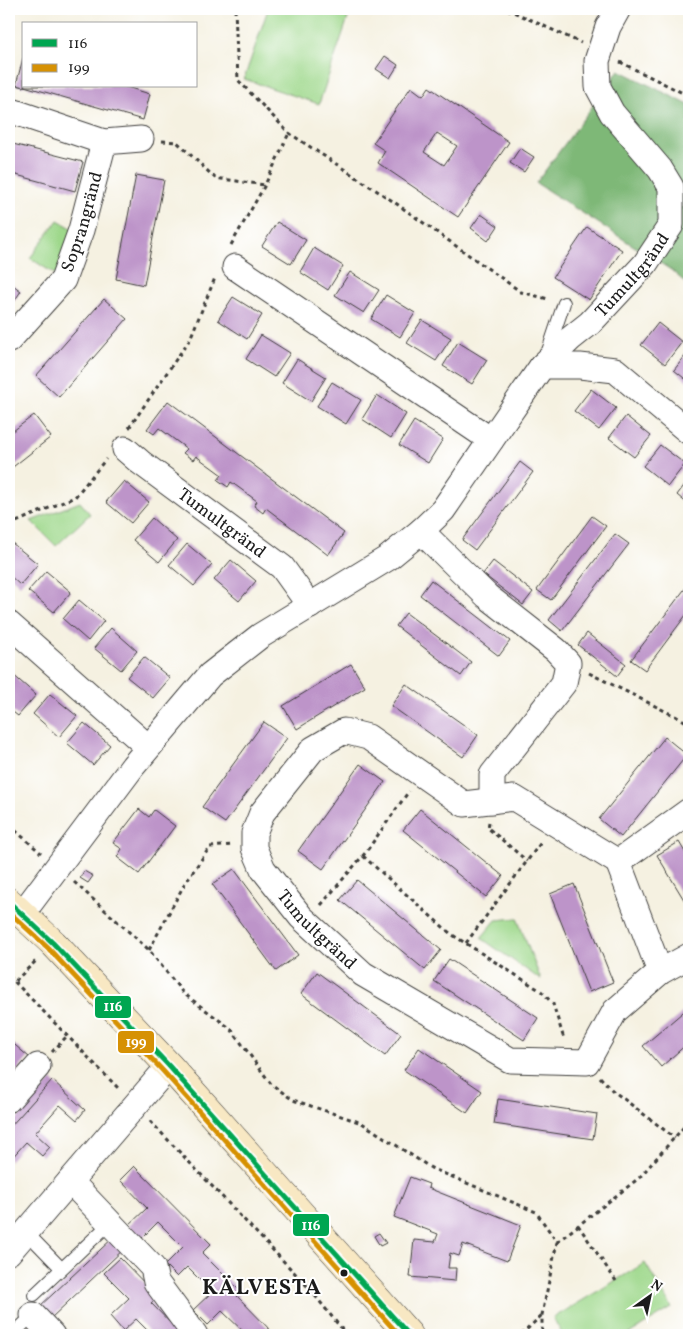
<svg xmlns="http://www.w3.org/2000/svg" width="698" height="1344" font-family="Vollkorn,serif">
	<rect width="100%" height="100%" fill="#fff"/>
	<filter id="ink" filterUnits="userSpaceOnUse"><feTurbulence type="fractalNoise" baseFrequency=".02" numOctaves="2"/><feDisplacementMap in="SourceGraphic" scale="10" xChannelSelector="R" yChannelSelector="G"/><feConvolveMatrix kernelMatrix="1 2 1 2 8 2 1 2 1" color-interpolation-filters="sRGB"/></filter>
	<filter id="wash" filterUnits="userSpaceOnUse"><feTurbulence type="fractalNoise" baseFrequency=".0096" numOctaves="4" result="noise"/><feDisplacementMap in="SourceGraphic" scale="20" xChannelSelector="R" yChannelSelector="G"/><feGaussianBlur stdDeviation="1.12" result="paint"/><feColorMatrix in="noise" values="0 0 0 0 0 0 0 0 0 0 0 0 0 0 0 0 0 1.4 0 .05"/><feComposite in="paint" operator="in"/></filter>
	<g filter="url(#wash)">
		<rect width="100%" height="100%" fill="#f5f1e1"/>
		<g fill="#9ed88b" stroke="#5d7a54">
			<polygon points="268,9 351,9 319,104 244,79"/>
			<polygon points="58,220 75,230 56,275 30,258"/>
			<polygon points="80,502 90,514 56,546 31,521"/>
			<polygon points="517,918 541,980 481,938 496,920"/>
			<polygon points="645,1263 672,1308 627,1335 563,1335 553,1318"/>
		</g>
		<polygon fill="#7eb877" stroke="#4d6a4a" points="619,70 689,105 689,286 671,270 536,183"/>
		<g id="blocks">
			<g fill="#bd94c9" fill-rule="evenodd">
				<polygon points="385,56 398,65 390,78 376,69"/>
				<polygon points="23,58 24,58 24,87 16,85"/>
				<polygon points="24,86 123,86 150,94 143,120"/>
				<path d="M411 87 423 96 429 87 509 142 458 217 378 163 385 151 373 143ZM437 133 457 146 444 165 424 152Z"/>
				<polygon points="9,143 83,162 75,191 9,173"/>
				<polygon points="520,148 534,157 524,172 510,163"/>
				<polygon points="136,175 164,180 144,285 116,279"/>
				<polygon points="481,214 498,226 488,241 471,228"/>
				<polygon points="277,222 306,240 291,264 262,246"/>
				<polygon points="587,227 622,250 589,300 553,277"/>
				<polygon points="314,248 343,266 328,290 300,272"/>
				<polygon points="350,272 379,290 364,313 335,295"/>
				<polygon points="9,282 21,291 9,309"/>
				<polygon points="386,295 415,313 400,337 371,319"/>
				<polygon points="233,297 262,315 247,339 218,320"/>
				<polygon points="104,299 127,319 59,397 36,376"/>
				<polygon points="422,320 451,338 436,361 407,343"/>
				<polygon points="658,323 682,342 665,364 641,345"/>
				<polygon points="261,335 290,353 274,377 246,359"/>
				<polygon points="458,342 487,360 472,384 443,366"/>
				<polygon points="689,351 689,382 674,370"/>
				<polygon points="297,359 326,377 311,401 282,383"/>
				<polygon points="332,382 361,400 346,424 317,406"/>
				<polygon points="591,389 616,408 599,430 574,411"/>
				<polygon points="377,395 406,414 391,438 362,419"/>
				<polygon points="168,401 344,533 328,555 266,508 263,513 254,506 257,501 231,482 228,487 218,480 222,475 196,456 193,460 183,453 187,449 159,428 154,434 147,429"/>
				<polygon points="34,415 51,437 9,470 9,434"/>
				<polygon points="626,416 651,436 634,457 609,438"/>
				<polygon points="414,421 443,439 428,463 399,445"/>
				<polygon points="660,445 685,464 668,486 643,466"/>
				<polygon points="520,462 533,472 475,550 462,540"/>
				<polygon points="689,479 689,505 677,495"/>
				<polygon points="124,481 149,502 131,523 106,502"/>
				<polygon points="592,516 606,526 551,600 537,590"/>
				<polygon points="152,518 177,540 159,562 133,540"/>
				<polygon points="615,534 629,544 562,631 549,620"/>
				<polygon points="12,543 38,564 20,585 9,575 9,547"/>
				<polygon points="187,544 212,565 194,586 169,565"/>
				<polygon points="231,560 256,581 239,601 214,580"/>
				<polygon points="493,561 533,592 523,605 483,574"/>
				<polygon points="46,571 71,592 54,612 28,591"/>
				<polygon points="431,580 510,641 499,656 420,595"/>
				<polygon points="687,586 689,588 689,611 645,670 631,660"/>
				<polygon points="79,600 104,621 88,641 63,619"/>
				<polygon points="406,613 471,662 461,676 396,626"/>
				<polygon points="111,628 137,651 121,670 94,648"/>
				<polygon points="587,633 626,664 617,676 578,645"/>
				<polygon points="144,657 170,678 153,698 127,677"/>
				<polygon points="351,664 365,687 297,729 283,706"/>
				<polygon points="11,673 36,695 18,716 9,709 9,676"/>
				<polygon points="406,684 478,735 463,757 391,706"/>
				<polygon points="50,694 77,716 59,737 33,714"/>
				<polygon points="264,722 287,738 225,823 202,807"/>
				<polygon points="84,723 110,745 93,765 67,743"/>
				<polygon points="665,737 687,755 621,837 599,819"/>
				<polygon points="360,764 385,782 323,869 298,851"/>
				<polygon points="139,809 149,817 154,810 175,826 139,874 117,857 122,849 113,843"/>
				<polygon points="420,809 503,876 486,897 403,830"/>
				<polygon points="679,842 689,859 689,908 657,855"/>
				<polygon points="234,869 298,955 276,971 212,884"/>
				<polygon points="84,871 93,876 88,883 80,878"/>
				<polygon points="357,880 441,950 425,970 340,900"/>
				<polygon points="574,884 613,982 589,992 550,894"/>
				<polygon points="449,959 538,1018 524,1040 434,981"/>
				<polygon points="317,972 401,1034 385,1056 301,994"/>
				<polygon points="689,1007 689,1042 661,1067 643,1046"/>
				<polygon points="9,1040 29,1057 9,1080"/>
				<polygon points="419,1048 482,1091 467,1113 404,1070"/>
				<polygon points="52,1080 85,1110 77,1120 60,1105 35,1133 50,1147 42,1156 26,1142 9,1161 9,1128"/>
				<polygon points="498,1099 597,1114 593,1139 494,1124"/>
				<polygon points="134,1166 211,1244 202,1253 241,1292 237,1296 275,1335 247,1335 222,1311 208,1325 193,1310 212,1292 187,1267 177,1277 165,1265 183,1247 158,1222 141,1239 128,1226 147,1208 120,1180"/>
				<polygon points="410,1177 429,1184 428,1188 521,1225 507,1261 463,1244 459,1256 450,1253 448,1268 456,1268 455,1281 410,1277 414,1240 435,1242 438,1234 394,1217"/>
				<polygon points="379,1233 386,1243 380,1246 374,1236"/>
				<polygon points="115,1236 126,1247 50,1319 39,1307"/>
				<polygon points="120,1258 158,1297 151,1303 182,1335 152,1335 136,1319 123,1331 110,1316 129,1298 104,1273"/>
			</g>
		</g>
	</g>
	<g filter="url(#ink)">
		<use href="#blocks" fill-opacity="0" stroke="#3d3c3a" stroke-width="1"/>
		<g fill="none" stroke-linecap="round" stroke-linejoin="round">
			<defs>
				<g id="lane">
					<polyline points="547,354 564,303"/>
					<polyline points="26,1232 61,1268"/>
					<polyline points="34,1295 110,1223"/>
					<polyline points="12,1335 33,1315"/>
				</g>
				<g id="street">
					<polyline points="9,110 104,142 141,139"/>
					<polyline points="235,267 491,440"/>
					<path id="s1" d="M9 340 63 280 81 230 104 142"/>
					<polyline points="542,366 580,366 615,370 689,432"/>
					<path id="s2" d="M125 449 140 462 282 567 310 606"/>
					<polyline points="421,531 487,596 556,650 568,663 564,683 492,775 492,801"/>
					<polyline points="9,624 148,747"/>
					<path id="s3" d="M689 811 618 862 514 798 464 804 368 737 344 731 313 749 262 813 254 833V848L263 869 301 917 363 974 510 1060 587 1062 615 1011 660 972 689 956"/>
					<polyline points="618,862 660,972"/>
					<path id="s4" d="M22 914 133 766 210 675 260 636 388 558 421 531 443 510 542 366 570 339 590 323 645 264 671 225V187L660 169 612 113 598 87 597 61 608 27 618 9"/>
					<polyline points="9,1099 38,1066"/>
					<polyline points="70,1181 153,1268 156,1282 195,1335"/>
					<polyline points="9,1252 169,1066"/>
					<polyline points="33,1315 52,1335"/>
				</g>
				<polyline id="secondary" points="9,902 53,943 169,1066 409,1335"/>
			</defs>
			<use href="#lane" stroke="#3d3c3a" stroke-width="14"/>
			<use href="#street" stroke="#3d3c3a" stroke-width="27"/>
			<use href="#secondary" stroke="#3d3c3a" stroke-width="29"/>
			<g stroke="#3d3c3a" stroke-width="3" stroke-dasharray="4 4" stroke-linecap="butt">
				<polyline points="235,9 238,80 289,133 394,202 521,292 548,299"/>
				<polyline points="507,9 581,43"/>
				<polyline points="620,62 689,96"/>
				<polyline points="162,141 177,142 215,178 265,185"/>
				<polyline points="231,245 265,185 289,133"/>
				<polyline points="129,428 190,339 215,278"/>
				<polyline points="9,525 75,497 106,459"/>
				<polyline points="589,673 689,723"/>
				<polyline points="489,822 488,828 527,861"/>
				<polyline points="9,825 41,853"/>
				<polyline points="363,856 451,934 541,991 553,1004 564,1039"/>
				<polyline points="74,882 149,950 183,993 231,1029 271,1084 293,1100 362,1123 431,1168 536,1212 557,1242 542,1315 542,1335"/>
				<polyline points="321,905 366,852 409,791"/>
				<polyline points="466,943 542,841"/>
				<polyline points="149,950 185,883 210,847 233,845"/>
				<polyline points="9,976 120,1090"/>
				<polyline points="15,981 37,960"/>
				<polyline points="52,1052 67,1036"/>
				<polyline points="600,1077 612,1090 675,1138"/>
				<polyline points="150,1121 309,1288 341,1328 345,1335"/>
				<polyline points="578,1225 616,1281"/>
				<polyline points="557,1242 639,1178 689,1121"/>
				<polyline points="521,1335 542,1315"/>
			</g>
			<use href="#lane" stroke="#fff" stroke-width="12"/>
			<use href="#street" stroke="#fff" stroke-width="25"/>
			<use href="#secondary" stroke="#f8e8c3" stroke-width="28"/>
			<defs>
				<polyline id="bus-1" points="9,902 53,943 169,1066 409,1335"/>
				<polyline id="bus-2" points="9,912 48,948 163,1071 399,1335"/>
			</defs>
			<use href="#bus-1" stroke="#fff" stroke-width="9"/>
			<use href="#bus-2" stroke="#fff" stroke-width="9"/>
			<use href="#bus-1" stroke="#00a651" stroke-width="5"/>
			<use href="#bus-2" stroke="#d69104" stroke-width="5"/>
		</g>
	</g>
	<circle fill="#1c1c1c" stroke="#fff" stroke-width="2" cx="344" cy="1273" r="4.5"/>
	<g text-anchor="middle" stroke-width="4" stroke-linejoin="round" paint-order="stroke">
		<g font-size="18" fill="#1c1c1c" stroke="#fff">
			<text dy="6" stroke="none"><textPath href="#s1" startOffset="142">Soprangränd</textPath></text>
			<text dy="6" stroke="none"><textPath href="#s4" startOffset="894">Tumultgränd</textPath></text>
			<text dy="6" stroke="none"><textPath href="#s2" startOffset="122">Tumultgränd</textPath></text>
			<text dy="6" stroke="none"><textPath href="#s3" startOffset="660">Tumultgränd</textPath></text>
		</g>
		<g font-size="22" font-weight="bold" letter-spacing="1" fill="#1c1c1c" stroke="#fff">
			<text x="262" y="1294">KÄLVESTA</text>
		</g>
	</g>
	<g stroke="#fff" stroke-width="2">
		<rect x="94" y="995" width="38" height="24" rx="5" fill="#00a651"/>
		<rect x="117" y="1030" width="38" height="24" rx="5" fill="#d69104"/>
		<rect x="292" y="1213" width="38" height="24" rx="5" fill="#00a651"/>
	</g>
	<g font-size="14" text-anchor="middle" font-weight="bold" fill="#fff">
		<text x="113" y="1011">116</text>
		<text x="136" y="1047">199</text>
		<text x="311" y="1230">116</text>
	</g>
	<rect width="698" height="1344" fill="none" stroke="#fff" stroke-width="30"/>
	<rect x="22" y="22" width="175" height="65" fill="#ffffff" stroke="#a4a4a4"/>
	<rect x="32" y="39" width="25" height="8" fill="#00a651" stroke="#a4a4a4"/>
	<text x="68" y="48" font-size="15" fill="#1c1c1c">116</text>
	<rect x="32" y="64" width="25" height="8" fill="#d69104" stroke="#a4a4a4"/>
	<text x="68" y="72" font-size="15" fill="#1c1c1c">199</text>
	<g transform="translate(650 1296) rotate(33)" stroke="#ffffff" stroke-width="4" paint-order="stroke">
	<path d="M0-4L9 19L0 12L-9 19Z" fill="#1c1c1c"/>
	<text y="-8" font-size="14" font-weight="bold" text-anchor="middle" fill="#1c1c1c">N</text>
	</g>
</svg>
